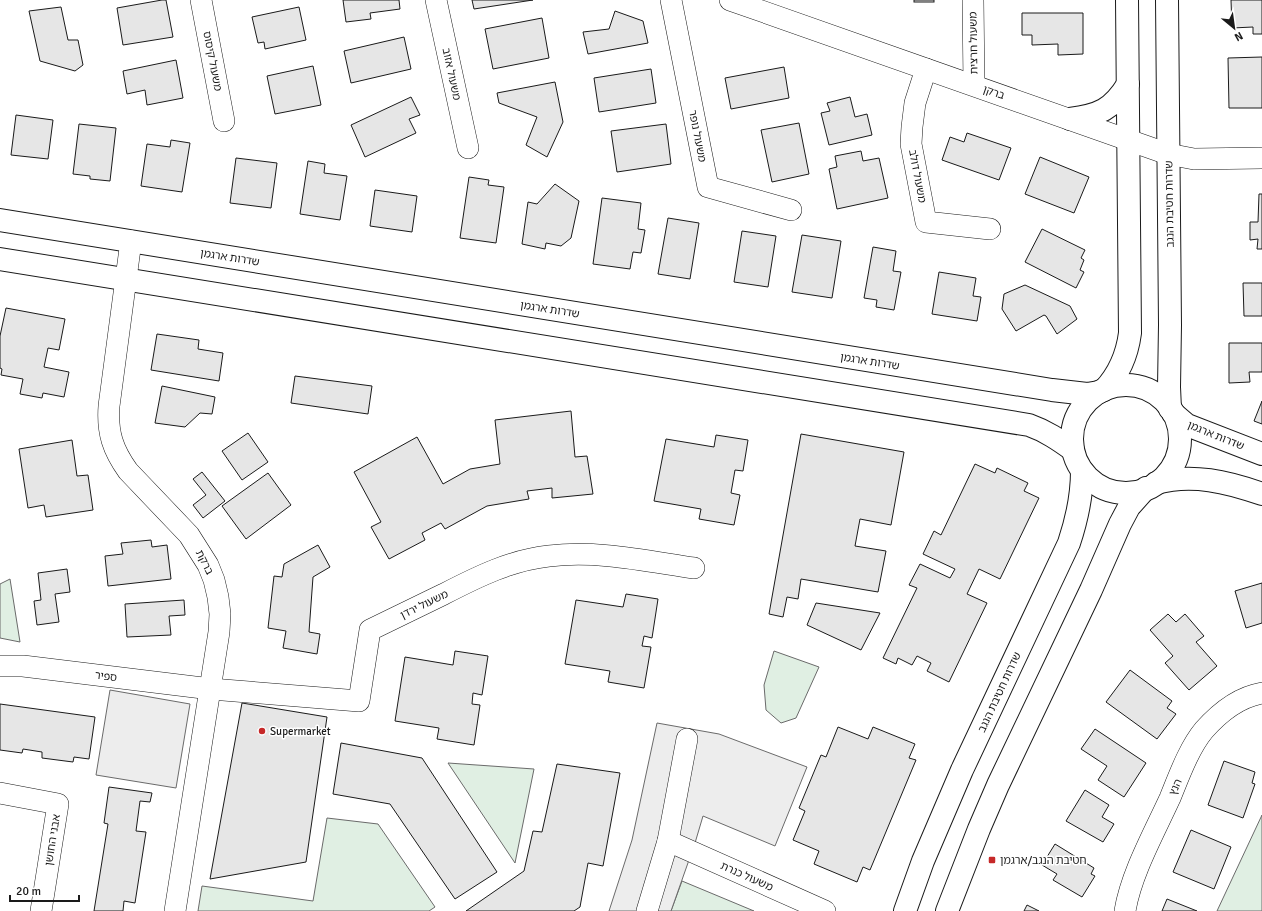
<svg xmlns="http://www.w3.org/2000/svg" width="1262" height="911" font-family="Signika,'Noto Sans Hebrew',sans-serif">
	<rect width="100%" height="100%" fill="#fff"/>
	<g fill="#e0efe3" stroke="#6a6a6a">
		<polygon points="10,579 20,642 0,638 0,584"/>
		<polygon points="774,651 819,667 796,718 781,723 766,710 764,685"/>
		<polygon points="448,763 534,769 515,863"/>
		<polygon points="1262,815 1262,911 1217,911"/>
		<polygon points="327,818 378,824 435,907 429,911 198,911 202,886 313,901"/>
		<polygon points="682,881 754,911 671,911"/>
	</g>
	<g fill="#ededed" stroke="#6a6a6a">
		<polygon points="110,690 190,704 176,788 96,775"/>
		<polygon points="657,723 719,734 807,767 775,846 703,816 695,843 671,911 609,911 632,840"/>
	</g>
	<g fill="#e6e6e6" stroke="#1a1a1a">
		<polygon points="162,0 166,0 173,37 123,45 117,8"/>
		<polygon points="343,0 399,0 400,9 370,13 371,19 346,22"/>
		<polygon points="472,0 533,0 474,9"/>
		<rect x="914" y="0" width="20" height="2"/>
		<polygon points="1231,0 1262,0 1262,34 1253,34 1253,27 1232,28"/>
		<polygon points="61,7 68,40 78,40 83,65 75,71 40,61 29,11"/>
		<polygon points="299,7 306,40 265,49 264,42 258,43 252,17"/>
		<polygon points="615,11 643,21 648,43 588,54 583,32 609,29"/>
		<polygon points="1022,13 1083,13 1083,54 1058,55 1058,44 1032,45 1032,35 1022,35"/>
		<polygon points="542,18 549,58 493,69 485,29"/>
		<polygon points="404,37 411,69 351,83 344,51"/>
		<polygon points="1262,57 1262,108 1229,108 1228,58"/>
		<polygon points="176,60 183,98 147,105 145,90 127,94 123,71"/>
		<polygon points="313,66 321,105 275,114 267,76"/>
		<polygon points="784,67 789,98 731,109 725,78"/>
		<polygon points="651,69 656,103 599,112 594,78"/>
		<polygon points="555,82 563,122 547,157 526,145 537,117 499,103 497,93"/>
		<polygon points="411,97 420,115 409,119 416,133 365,157 351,125"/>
		<polygon points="850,97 855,117 867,114 872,135 829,145 821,113 830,111 827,103"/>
		<polygon points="16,115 53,120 48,159 11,155"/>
		<polygon points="799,123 809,174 772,182 761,130"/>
		<polygon points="79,124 116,128 110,181 90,179 90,176 73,174"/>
		<polygon points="666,124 671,164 617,172 611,131"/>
		<polygon points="967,133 1011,148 999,180 942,160 950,137 964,142"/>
		<polygon points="171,140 190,143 182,192 141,186 147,144 170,147"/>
		<polygon points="861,151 863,161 879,158 888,198 837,209 829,169 837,167 835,156"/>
		<polygon points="1040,157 1089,177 1074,213 1025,194"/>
		<polygon points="236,158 277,163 271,208 230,203"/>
		<polygon points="308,161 325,164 324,173 347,176 340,220 300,214"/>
		<polygon points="469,177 489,180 488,185 504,187 496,243 460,238"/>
		<polygon points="555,184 579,201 571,238 561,246 546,243 545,249 522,244 528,202 537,204"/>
		<polygon points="375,190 417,196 412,232 370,226"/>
		<polygon points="1259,194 1262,194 1262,249 1257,249 1258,239 1250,240 1250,222 1258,222"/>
		<polygon points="602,198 641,203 638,229 645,230 641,253 633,252 630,269 593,264"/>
		<polygon points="668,218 699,223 690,279 658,274"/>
		<polygon points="1042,229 1085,250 1081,258 1084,260 1080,270 1084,272 1076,288 1025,262"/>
		<polygon points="742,231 776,236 768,287 734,282"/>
		<polygon points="802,235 841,241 832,298 792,292"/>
		<polygon points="873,247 896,251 893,271 901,272 894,310 876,307 877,300 864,298"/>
		<polygon points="939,272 976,278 973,296 981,297 977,321 932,314"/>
		<polygon points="1243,283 1262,283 1262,316 1244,316"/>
		<polygon points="1025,285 1070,306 1077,319 1057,334 1046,316 1044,315 1016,331 1002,309 1004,294"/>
		<polygon points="6,308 65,319 59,350 48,348 44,367 69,372 64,397 43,393 42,398 20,394 23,379 1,375 2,369 0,368 0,336"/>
		<polygon points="157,334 199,340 198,349 223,353 219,381 151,370"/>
		<polygon points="1229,343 1262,343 1262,372 1249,372 1250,382 1229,383"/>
		<polygon points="295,376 372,386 368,414 291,403"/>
		<polygon points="162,386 215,397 212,414 200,413 185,427 155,423"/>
		<polygon points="1262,401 1262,424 1254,421"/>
		<polygon points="571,411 575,457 587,456 593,494 552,498 552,488 527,491 529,499 487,506 445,529 441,523 422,533 425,540 389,559 371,527 381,522 354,472 417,437 443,484 470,469 500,464 495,420"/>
		<polygon points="248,433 268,462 242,480 222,451"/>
		<polygon points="801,434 904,452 891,525 860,519 855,546 886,551 878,592 801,579 798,599 787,597 783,617 769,614"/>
		<polygon points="716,435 748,440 743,471 735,470 731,493 740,495 734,525 699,519 701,509 654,501 666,439 714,447"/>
		<polygon points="72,440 77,476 88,475 93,510 46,517 44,505 28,508 19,449"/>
		<polygon points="975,464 995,473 997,468 1028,483 1024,491 1039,498 1000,579 979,569 967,594 987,603 949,682 927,671 931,663 917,656 912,665 898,658 896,664 883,658 917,588 909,585 920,564 950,578 955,569 923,554 934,531 941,535"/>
		<polygon points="202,472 225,501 203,518 193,505 206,495 193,479"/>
		<polygon points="268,473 291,505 246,539 222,506"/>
		<polygon points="151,540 152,547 167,545 171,579 108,586 105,556 123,554 121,543"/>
		<polygon points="318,545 330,567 313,577 309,632 320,634 317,654 283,648 286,631 268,628 274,576 282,577 284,564"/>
		<polygon points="67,569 70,592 55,594 59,622 37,625 34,601 41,600 38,573"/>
		<polygon points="1262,583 1262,623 1246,628 1235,591"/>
		<polygon points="626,594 658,599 652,638 644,636 642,646 651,647 644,688 608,682 610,671 565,664 576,600 623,607"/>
		<polygon points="184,600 185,615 169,616 171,635 127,637 125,604"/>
		<polygon points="816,603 880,613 861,650 807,625"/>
		<polygon points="1168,614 1176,622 1185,614 1204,636 1196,642 1217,666 1189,690 1165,663 1173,656 1150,630"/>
		<polygon points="455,651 488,656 482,695 473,693 472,704 480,705 474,745 437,739 439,728 395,721 405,657 453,665"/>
		<polygon points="1130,670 1172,701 1167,708 1176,714 1157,739 1106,702"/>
		<polygon points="242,703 327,717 306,862 210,879"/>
		<polygon points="0,704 95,717 89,759 74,757 73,762 42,758 42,752 23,749 22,753 0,750"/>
		<polygon points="838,727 868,739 873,727 915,744 909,758 916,760 870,870 863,867 857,882 814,864 819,851 793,840 805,811 799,808 821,755 826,757"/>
		<polygon points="1095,729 1146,763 1124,797 1098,780 1107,766 1081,749"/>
		<polygon points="341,743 422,758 497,872 455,899 390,804 333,794"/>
		<polygon points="1224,761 1255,772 1252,783 1255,784 1243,818 1208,805"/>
		<polygon points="557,764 620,773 603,866 588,863 580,907 574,911 466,911 524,871 533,831 542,832"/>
		<polygon points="109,787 152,793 150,802 140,801 136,831 146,832 135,903 124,901 123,911 94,911 108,824 104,823"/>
		<polygon points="1085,790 1109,805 1102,817 1114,824 1103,842 1066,821"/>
		<polygon points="1191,830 1231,847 1214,889 1173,872"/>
		<polygon points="1055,844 1094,868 1091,874 1095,876 1082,897 1053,880 1057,874 1042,865"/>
		<polygon points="1167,899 1197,911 1162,911"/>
		<polygon points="1027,905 1039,911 1024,911"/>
	</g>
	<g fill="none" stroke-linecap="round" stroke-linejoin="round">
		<defs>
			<g id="minor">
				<polyline points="201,0 224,121"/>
				<polyline points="436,0 468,148"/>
				<polyline points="671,0 708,187 791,210"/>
				<polyline points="730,0 1168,154 1194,159 1262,158"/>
				<polyline points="973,0 974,85"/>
				<polyline points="926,69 915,103 912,127 911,144 926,222 990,229"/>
				<path d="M131 241 109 406C107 433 113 450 128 471L189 535 208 565 214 580 218 597 220 614 219 632 175 911"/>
				<path d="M0 666H23L211 689 359 701 370 630C395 618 419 606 444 594 477 577 511 560 549 556 597 550 646 561 694 568"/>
				<polyline points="0,793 58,804 41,911"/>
				<polyline points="668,841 825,911"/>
				<polyline points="647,911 668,841 687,739"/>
				<path d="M1125 911C1131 874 1154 833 1170 798 1179 776 1189 748 1204 730 1219 713 1239 697 1262 693"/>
			</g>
			<g id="tertiary">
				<polyline points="0,220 1052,390 1087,394 1099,392"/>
				<path d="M0 259 1029 425C1046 431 1059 440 1073 450"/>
				<polyline points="1173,413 1187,425 1262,454"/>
				<path d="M1156 483C1192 473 1228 482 1262 494"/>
			</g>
			<g id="secondary">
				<polyline points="1167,0 1170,325 1169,387 1170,409"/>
				<path d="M1070 119C1099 115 1112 110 1128 84"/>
				<circle cx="1126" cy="439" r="54"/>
				<path d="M1104 390C1119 374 1127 356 1130 333L1127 0"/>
				<path d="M905 911 923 861 962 770 1069 543C1077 519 1082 496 1082 471"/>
				<polyline points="947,911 979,829 998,785 1091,590 1120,524 1129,507 1146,488"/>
			</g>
		</defs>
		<use href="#minor" stroke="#1a1a1a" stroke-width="22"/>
		<use href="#tertiary" stroke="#1a1a1a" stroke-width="24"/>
		<use href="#secondary" stroke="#1a1a1a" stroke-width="24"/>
		<use href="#minor" stroke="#fff" stroke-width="21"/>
		<use href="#tertiary" stroke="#fff" stroke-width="22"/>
		<use href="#secondary" stroke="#fff" stroke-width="22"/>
	</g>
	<g fill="#c62828" stroke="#fff" stroke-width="1.5">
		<circle cx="262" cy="731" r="4"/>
		<rect x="988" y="856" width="8" height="8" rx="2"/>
	</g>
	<g text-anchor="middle" stroke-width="3" stroke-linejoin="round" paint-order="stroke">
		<g font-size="11" fill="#1a1a1a" stroke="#fff">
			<text transform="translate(973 43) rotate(-91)" y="4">משעול חרצית</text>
			<text transform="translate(213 61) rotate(79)" y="4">משעול קיסוס</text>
			<text transform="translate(452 74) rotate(78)" y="4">משעול אזוב</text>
			<text transform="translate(994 92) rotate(19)" y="4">ברקן</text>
			<text transform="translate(698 136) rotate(79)" y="4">משעול נופר</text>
			<text transform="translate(918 176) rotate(79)" y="4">משעול דולב</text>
			<text transform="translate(1169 204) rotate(-91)" y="4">שדרות חטיבת הנגב</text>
			<text transform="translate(230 257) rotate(9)" y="4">שדרות ארגמן</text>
			<text transform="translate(550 309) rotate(9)" y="4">שדרות ארגמן</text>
			<text transform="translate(870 361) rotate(9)" y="4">שדרות ארגמן</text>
			<text transform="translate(1216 435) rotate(22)" y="4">שדרות ארגמן</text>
			<text transform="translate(205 562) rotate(63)" y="4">ברקת</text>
			<text transform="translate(424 604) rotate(-26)" y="4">משעול ירדן</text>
			<text transform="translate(106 676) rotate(7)" y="4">ספיר</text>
			<text transform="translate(999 692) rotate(-65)" y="4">שדרות חטיבת הנגב</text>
			<text transform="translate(1175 787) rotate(-66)" y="4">הנץ</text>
			<text transform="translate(52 840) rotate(-81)" y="4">אבני החושן</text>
			<text transform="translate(747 876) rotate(24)" y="4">משעול כנרת</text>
		</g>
		<g font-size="11" fill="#1a1a1a" stroke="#fff" text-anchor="start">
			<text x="270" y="735">Supermarket</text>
			<text x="1000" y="864">חטיבת הנגב/ארגמן</text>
		</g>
	</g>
	<g transform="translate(1234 28) rotate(151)" stroke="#ffffff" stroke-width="3" paint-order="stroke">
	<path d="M0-3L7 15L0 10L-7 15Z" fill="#1a1a1a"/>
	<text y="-6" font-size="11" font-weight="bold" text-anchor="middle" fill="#1a1a1a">N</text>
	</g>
	<path d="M10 895v6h69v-6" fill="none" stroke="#1a1a1a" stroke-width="2"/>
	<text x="16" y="895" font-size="12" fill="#1a1a1a" stroke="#ffffff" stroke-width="3" paint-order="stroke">20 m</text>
</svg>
